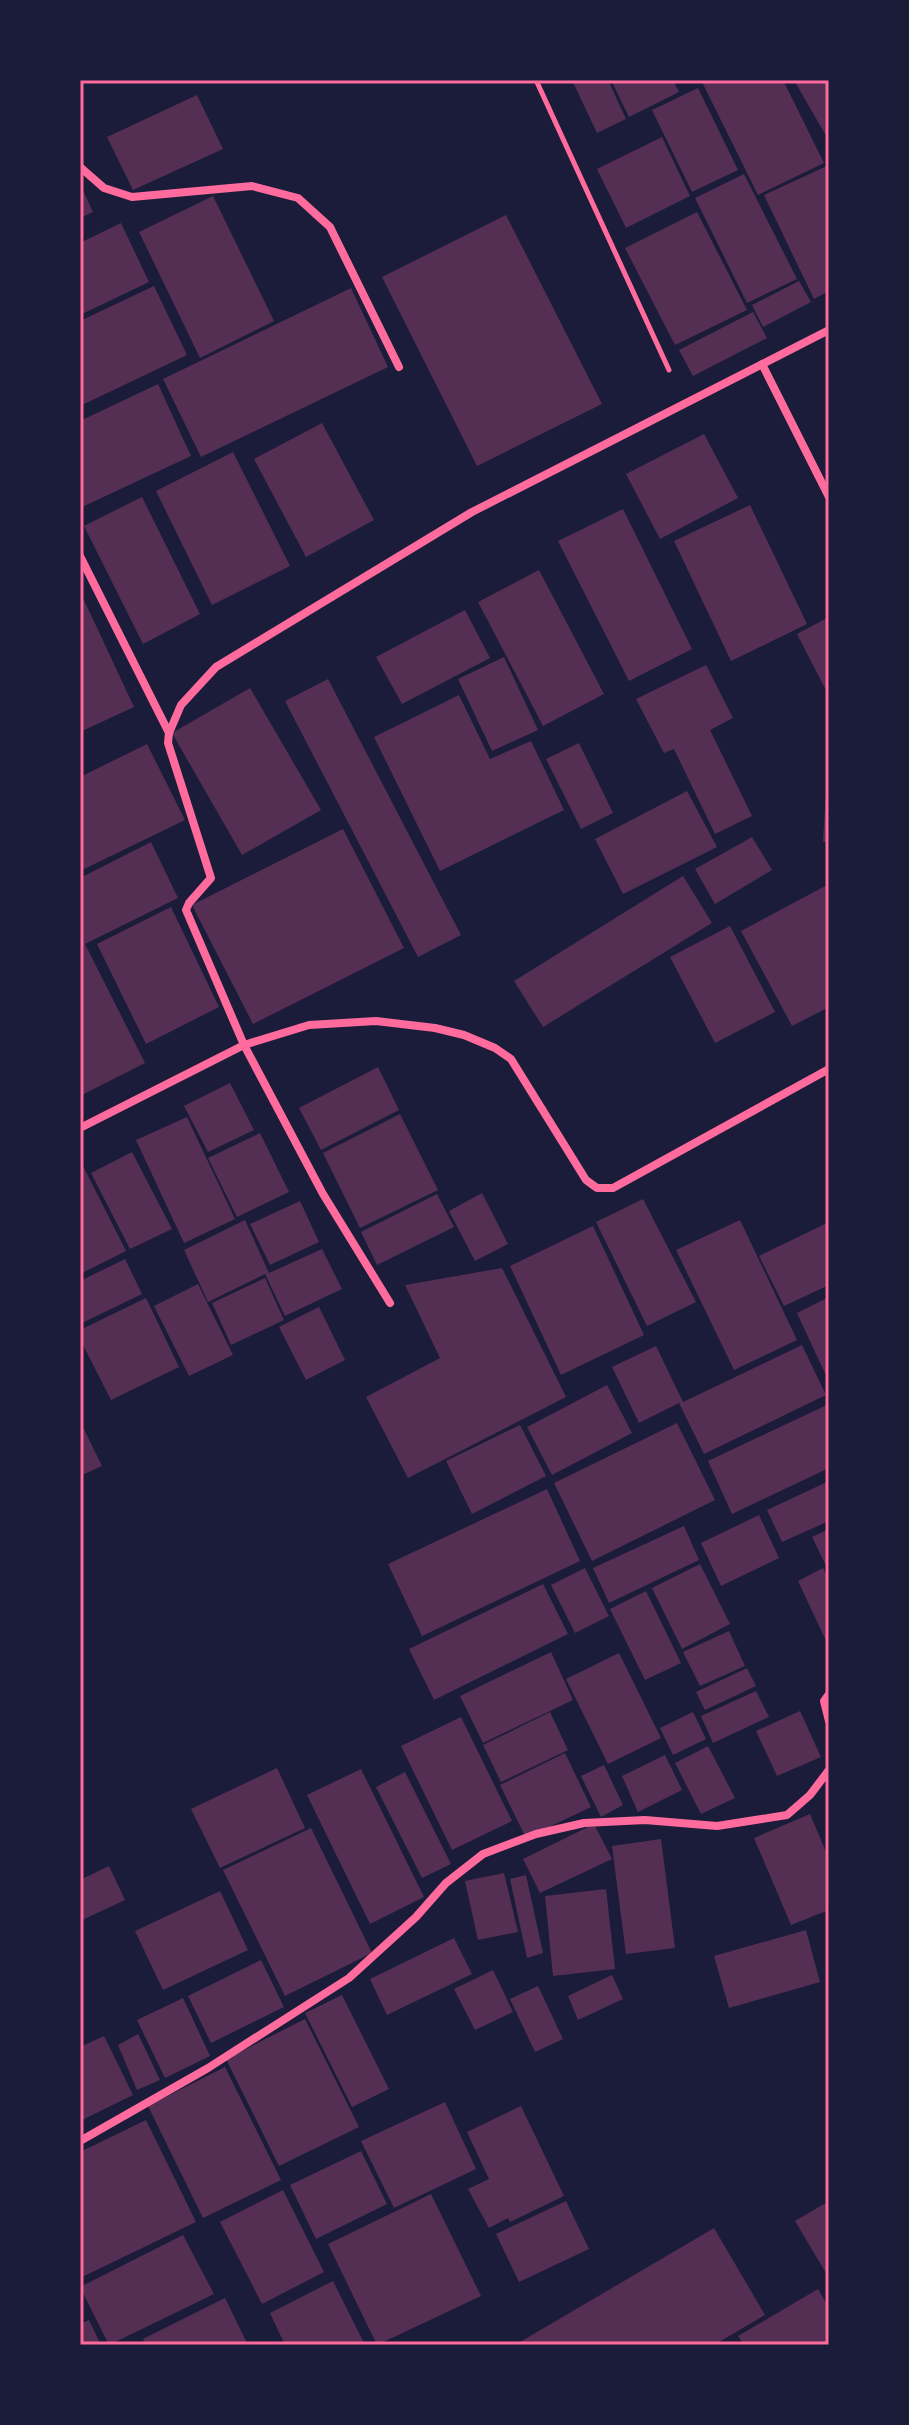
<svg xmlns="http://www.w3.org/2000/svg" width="909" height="2425" font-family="Poppins,sans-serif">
	<rect width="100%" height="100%" fill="#1b1b3a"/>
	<g fill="#542f53">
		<polygon points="572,80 608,80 626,119 597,133"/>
		<polygon points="611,80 673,80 679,92 629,117"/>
		<polygon points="701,80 783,80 824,163 758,195"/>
		<polygon points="794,80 829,80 829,141"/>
		<polygon points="698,88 738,170 692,192 652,110"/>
		<polygon points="197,95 223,149 133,190 107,137"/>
		<polygon points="662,137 690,196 626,228 597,169"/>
		<polygon points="829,165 829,291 814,299 764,195"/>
		<polygon points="744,174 797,279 747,303 695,198"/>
		<polygon points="80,184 93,212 80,218"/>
		<polygon points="213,196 274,321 200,358 139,232"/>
		<polygon points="697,212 747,310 675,345 625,248"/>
		<polygon points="506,215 602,404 477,466 382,277"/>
		<polygon points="121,223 149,282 80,315 80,243"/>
		<polygon points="799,281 811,302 763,327 752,305"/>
		<polygon points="154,286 187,355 80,406 80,321"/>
		<polygon points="351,288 388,367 201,457 163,379"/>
		<polygon points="753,312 767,338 693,376 679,350"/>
		<polygon points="158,384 191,456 80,508 80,421"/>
		<polygon points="322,423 374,520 306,557 254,459"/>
		<polygon points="704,434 738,498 660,539 626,474"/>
		<polygon points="233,452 290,566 212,605 156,491"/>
		<polygon points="142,497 200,614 143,644 84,526"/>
		<polygon points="750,505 807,624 731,661 674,541"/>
		<polygon points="623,509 692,649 629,681 558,541"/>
		<polygon points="539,570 604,694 543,726 478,602"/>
		<polygon points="84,600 134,707 80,732 80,602"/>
		<polygon points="465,610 490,658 402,704 376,657"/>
		<polygon points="829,617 829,696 797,634"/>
		<polygon points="504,657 538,730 492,751 458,679"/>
		<polygon points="706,665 733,718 710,730 752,816 715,834 674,749 664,753 636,699"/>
		<polygon points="328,679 461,935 418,957 285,701"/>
		<polygon points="250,688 321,810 242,855 172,733"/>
		<polygon points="459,695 490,759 531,741 564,810 440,871 374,737"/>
		<polygon points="579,743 613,813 581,829 546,759"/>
		<polygon points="147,744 185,820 80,871 80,777"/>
		<polygon points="826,790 829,790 829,842 823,842"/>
		<polygon points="687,791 717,847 623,894 595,839"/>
		<polygon points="343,829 404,948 253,1024 192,905"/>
		<polygon points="752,837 772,870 715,904 695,869"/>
		<polygon points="151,842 178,898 85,944 145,1063 80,1096 80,878"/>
		<polygon points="683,876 712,923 543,1027 514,981"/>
		<polygon points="829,884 829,1007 792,1026 741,931"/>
		<polygon points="171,907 219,1007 146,1044 97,944"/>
		<polygon points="730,926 775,1012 715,1043 670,957"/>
		<polygon points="378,1067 399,1110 321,1150 299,1108"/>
		<polygon points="230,1083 254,1130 208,1152 184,1106"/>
		<polygon points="400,1114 438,1190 360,1228 323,1153"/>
		<polygon points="187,1117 235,1219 184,1243 136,1140"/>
		<polygon points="260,1133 289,1192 237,1217 208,1158"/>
		<polygon points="132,1152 172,1229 130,1249 91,1173"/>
		<polygon points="80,1160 126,1251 80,1274"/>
		<polygon points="482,1193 508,1244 475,1261 449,1211"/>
		<polygon points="437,1194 454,1227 377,1265 361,1232"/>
		<polygon points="643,1199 696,1302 647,1326 596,1222"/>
		<polygon points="300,1201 319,1242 270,1265 250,1224"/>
		<polygon points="245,1220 269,1273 322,1249 342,1289 285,1316 265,1274 208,1302 184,1250"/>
		<polygon points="740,1220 797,1340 734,1370 676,1250"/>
		<polygon points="829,1222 829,1285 784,1306 759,1256"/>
		<polygon points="593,1226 644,1335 561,1375 510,1266"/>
		<polygon points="125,1259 142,1294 80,1324 80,1281"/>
		<polygon points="502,1268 566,1397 408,1478 366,1397 440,1358 405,1285"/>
		<polygon points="265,1278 284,1320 231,1345 212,1303"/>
		<polygon points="198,1284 233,1355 189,1376 154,1306"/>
		<polygon points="829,1297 829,1382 797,1313"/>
		<polygon points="146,1298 179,1367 111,1400 80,1339 80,1330"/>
		<polygon points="319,1307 345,1360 306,1380 279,1327"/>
		<polygon points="802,1345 826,1395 704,1454 679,1403 639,1423 612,1367 656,1346 683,1402"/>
		<polygon points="607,1385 632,1433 552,1475 527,1427"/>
		<polygon points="829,1404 829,1468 732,1514 708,1461"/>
		<polygon points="80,1421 102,1466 80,1476"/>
		<polygon points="677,1423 715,1500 592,1561 554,1483"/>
		<polygon points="520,1425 546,1476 472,1514 446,1461"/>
		<polygon points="829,1481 829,1521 782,1542 767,1510"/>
		<polygon points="547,1489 580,1561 422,1636 388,1564"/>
		<polygon points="759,1515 779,1558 721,1586 701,1543"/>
		<polygon points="684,1526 699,1560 609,1603 593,1568"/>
		<polygon points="829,1529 829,1572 812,1537"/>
		<polygon points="700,1564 730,1624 682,1649 652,1588"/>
		<polygon points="585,1568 609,1616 575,1633 551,1585"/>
		<polygon points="823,1568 829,1580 829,1647 798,1581"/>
		<polygon points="543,1584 568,1634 434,1700 409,1649"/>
		<polygon points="646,1591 681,1663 645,1680 610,1609"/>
		<polygon points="729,1631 745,1666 700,1686 683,1652"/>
		<polygon points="551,1652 573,1700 483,1743 460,1696"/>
		<polygon points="619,1653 661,1738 608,1764 566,1679"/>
		<polygon points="747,1668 756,1686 705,1710 696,1692"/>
		<polygon points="756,1691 769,1717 713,1743 701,1716"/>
		<polygon points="800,1711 821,1757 777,1776 756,1731"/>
		<polygon points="550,1712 568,1750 501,1782 483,1745"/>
		<polygon points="693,1712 706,1739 673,1755 660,1728"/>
		<polygon points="461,1717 512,1821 452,1850 401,1746"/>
		<polygon points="708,1746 735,1798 701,1814 675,1763"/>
		<polygon points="565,1753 591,1807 526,1838 500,1785"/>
		<polygon points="665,1755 682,1790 638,1812 622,1776"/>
		<polygon points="604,1765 623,1805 601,1817 581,1776"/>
		<polygon points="277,1768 305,1828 220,1868 191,1809"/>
		<polygon points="361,1769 424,1897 370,1924 307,1795"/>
		<polygon points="405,1772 451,1864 422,1878 376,1787"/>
		<polygon points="810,1814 829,1859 829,1910 791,1925 754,1838"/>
		<polygon points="594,1824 612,1859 540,1893 523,1859"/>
		<polygon points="311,1828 372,1953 285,1996 223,1870"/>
		<polygon points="661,1839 675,1948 626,1954 612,1846"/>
		<polygon points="109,1866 125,1900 80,1921 80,1880"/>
		<polygon points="504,1873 518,1932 478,1940 465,1881"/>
		<polygon points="526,1875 543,1953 527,1958 510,1879"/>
		<polygon points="606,1889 615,1969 553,1976 545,1896"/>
		<polygon points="220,1891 248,1950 163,1990 135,1931"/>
		<polygon points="806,1930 820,1982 729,2008 714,1956"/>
		<polygon points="454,1938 472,1974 387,2015 370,1979"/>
		<polygon points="261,1960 284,2007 211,2043 188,1996"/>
		<polygon points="493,1970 513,2012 475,2030 454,1989"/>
		<polygon points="612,1975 623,1999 578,2020 568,1996"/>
		<polygon points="538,1986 563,2039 535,2052 510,1999"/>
		<polygon points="342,1995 389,2089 352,2107 305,2013"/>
		<polygon points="183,1998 210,2056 165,2078 137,2020"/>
		<polygon points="305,2019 359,2127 279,2166 226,2059"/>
		<polygon points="138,2034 160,2080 137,2090 118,2045"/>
		<polygon points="104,2036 133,2095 80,2121 80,2047"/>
		<polygon points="225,2067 281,2180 203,2218 148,2106"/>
		<polygon points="445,2102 476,2169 394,2208 361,2141"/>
		<polygon points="521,2106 564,2196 510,2222 508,2218 489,2228 468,2189 489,2179 467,2132"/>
		<polygon points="146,2120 196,2222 80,2278 80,2152"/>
		<polygon points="361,2151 387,2204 316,2239 290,2185"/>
		<polygon points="283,2190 324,2272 262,2304 220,2222"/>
		<polygon points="431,2194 481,2296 377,2345 328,2244"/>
		<polygon points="566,2201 589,2249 519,2282 496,2234"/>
		<polygon points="829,2201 829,2278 795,2221"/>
		<polygon points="714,2228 765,2315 714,2345 515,2345"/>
		<polygon points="183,2235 214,2294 109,2345 80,2287"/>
		<polygon points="333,2281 365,2345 285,2345 270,2313"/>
		<polygon points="818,2289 829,2308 829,2345 744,2345 738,2336"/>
		<polygon points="225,2298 248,2345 146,2345 143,2339"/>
		<polygon points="89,2320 101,2345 80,2345 80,2324"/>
	</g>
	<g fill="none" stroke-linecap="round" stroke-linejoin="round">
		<polyline stroke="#ff6b9d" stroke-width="5" points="536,80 669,370"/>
		<g stroke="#ff6b9d" stroke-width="8">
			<polyline points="80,167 104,188 132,197 252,186 298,198 330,227 399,367"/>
			<polyline points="762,364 829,497"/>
			<polyline points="80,556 169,733"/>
			<polyline points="80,1128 244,1045 309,1025 376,1021 435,1028 464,1035 495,1048 511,1059 586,1180 597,1188 613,1188 829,1069"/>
			<polyline points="390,1303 323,1194 244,1045 186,910 189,903 211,878 168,743 169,733 181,705 216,667 472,512 829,330"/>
			<polyline points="829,1694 824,1701 829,1721"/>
			<polyline points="80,2141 208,2068 349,1978 416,1917 446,1883 483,1854 536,1834 584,1823 645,1820 717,1826 787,1815 810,1795 829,1770"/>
		</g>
	</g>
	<rect width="909" height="2425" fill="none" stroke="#1b1b3a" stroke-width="164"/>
	<rect x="82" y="82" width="745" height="2261" fill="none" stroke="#ff6b9d" stroke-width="3"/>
</svg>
